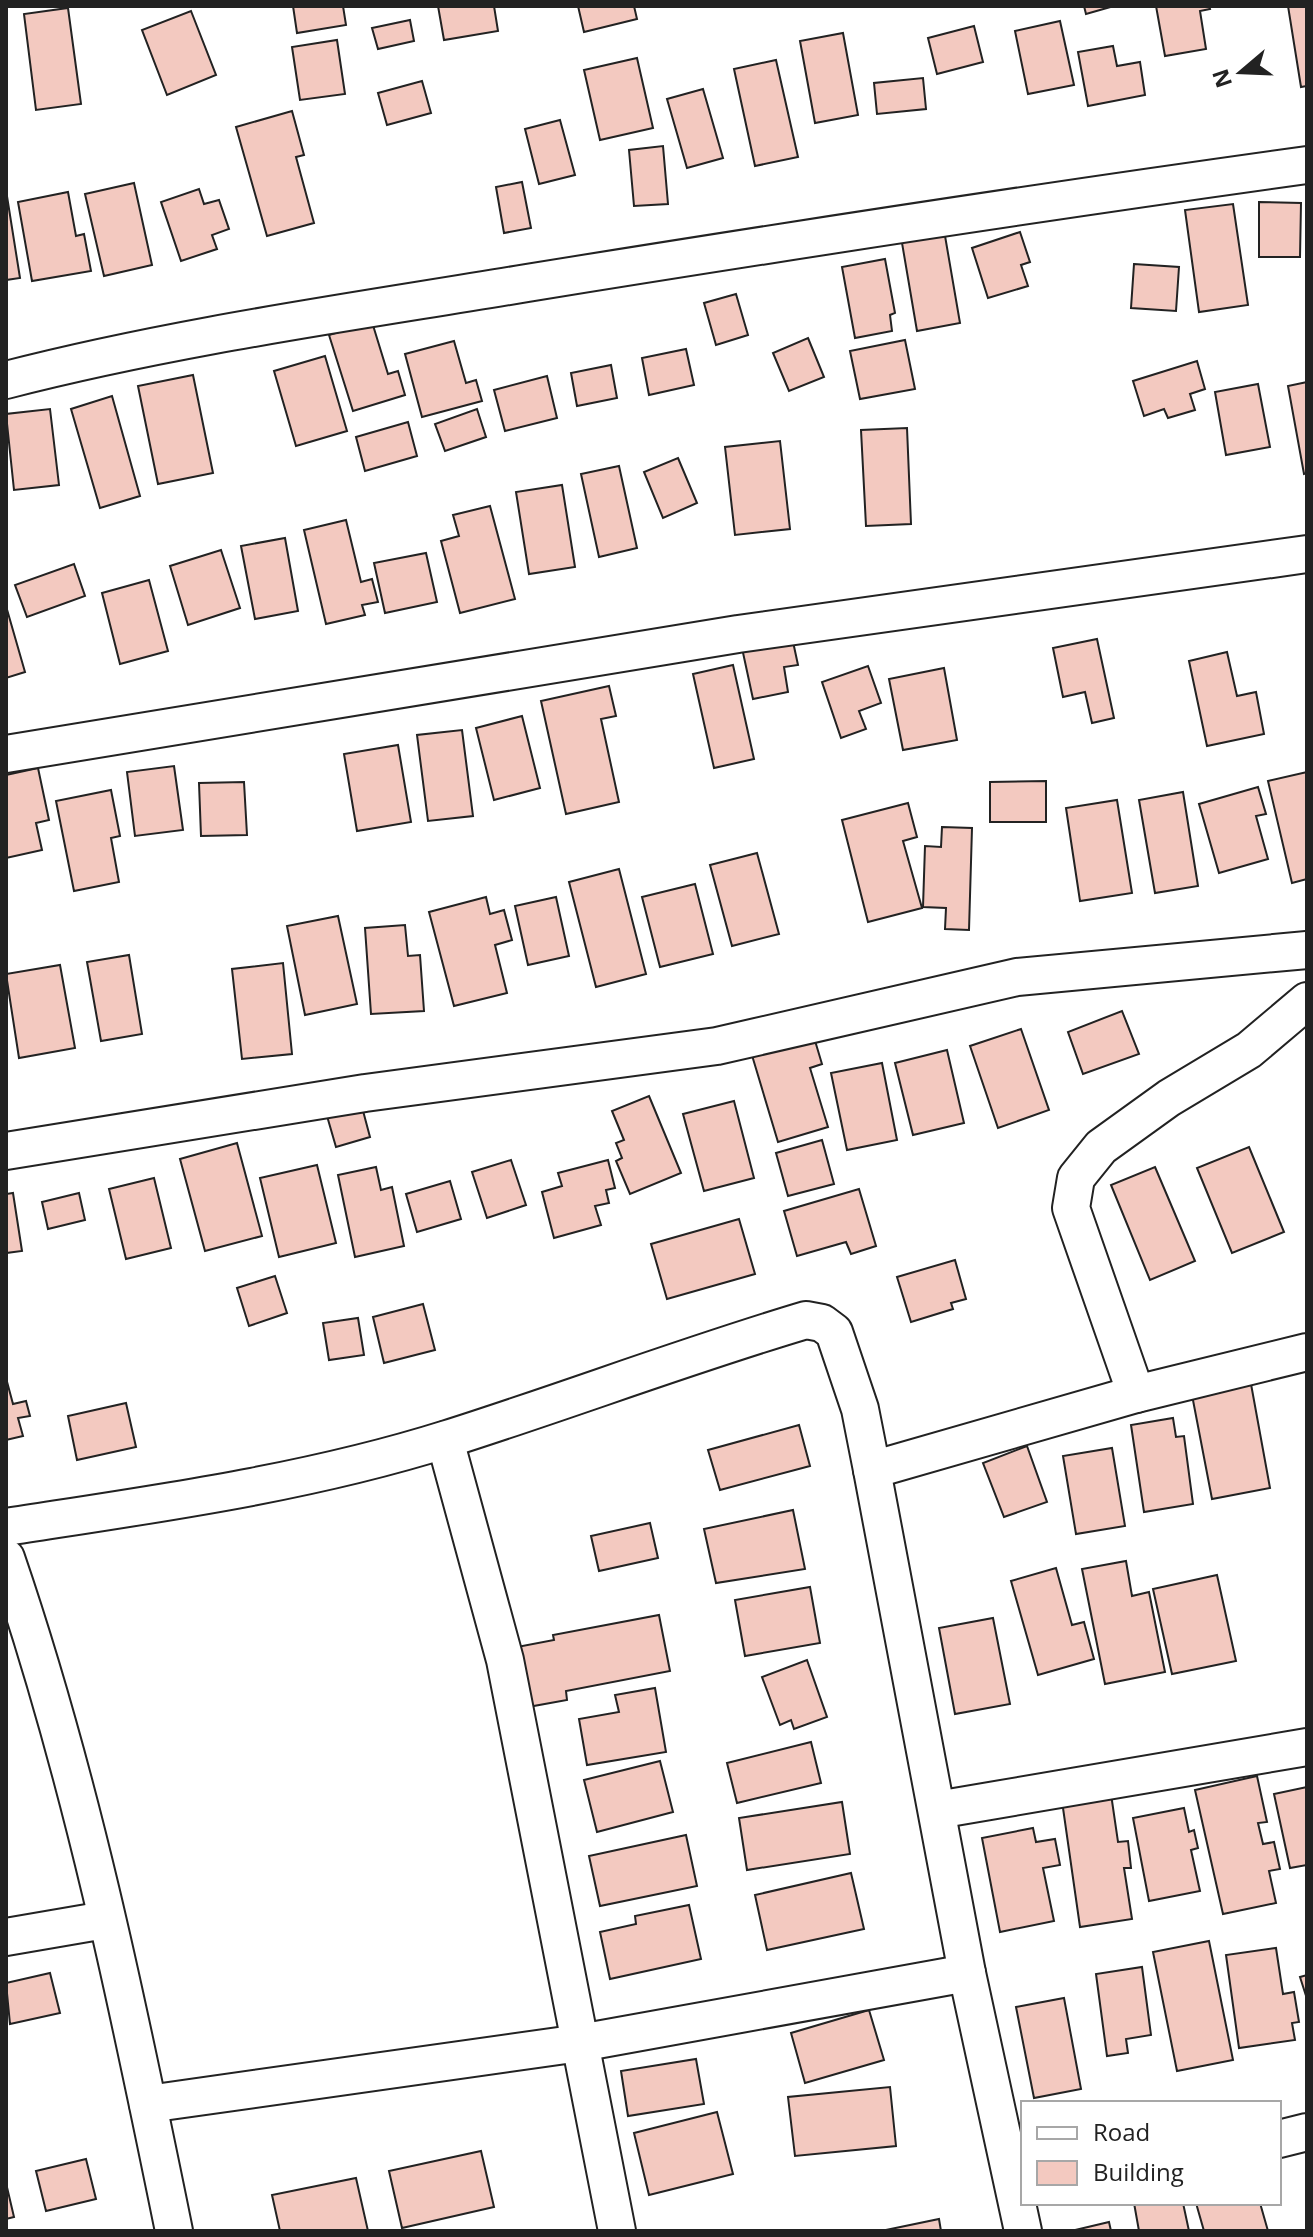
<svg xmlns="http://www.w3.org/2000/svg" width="1313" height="2237" font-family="'Open Sans',sans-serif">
	<rect width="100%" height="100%" fill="#fff"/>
	<g fill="#f3c9c0" stroke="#222" stroke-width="2">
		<polygon points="293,6 343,6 346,25 297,33"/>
		<polygon points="438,6 494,6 498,31 444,40"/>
		<polygon points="578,6 634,6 637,19 584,32"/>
		<polygon points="1084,6 1114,6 1086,14"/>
		<polygon points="1156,6 1209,6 1210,9 1200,11 1206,49 1165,56"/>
		<polygon points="1288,6 1307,6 1307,86 1301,87"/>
		<polygon points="68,8 81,104 36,110 24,14"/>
		<polygon points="191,11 216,75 167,95 142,30"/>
		<polygon points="410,20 414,41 378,49 372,28"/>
		<polygon points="1060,21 1074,85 1028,94 1015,31"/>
		<polygon points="974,26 983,62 937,74 928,38"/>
		<polygon points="843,33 858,115 815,123 800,41"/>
		<polygon points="337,40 345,94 300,100 292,47"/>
		<polygon points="1113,46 1117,66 1140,62 1145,95 1088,106 1078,52"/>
		<polygon points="637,58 653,128 600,140 584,70"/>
		<polygon points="776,60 798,157 755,166 734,69"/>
		<polygon points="923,78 926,109 877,114 874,83"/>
		<polygon points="422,81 431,113 387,125 378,93"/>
		<polygon points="703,89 723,158 687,168 667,99"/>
		<polygon points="292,111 304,155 296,157 314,223 267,236 236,127"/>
		<polygon points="560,120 575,175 539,184 525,129"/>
		<polygon points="663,146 668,204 634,206 629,150"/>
		<polygon points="522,182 531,228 504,233 496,187"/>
		<polygon points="134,183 152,265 104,276 85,194"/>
		<polygon points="199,189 204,204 219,200 229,229 212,235 217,249 181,261 161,202"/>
		<polygon points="6,190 20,278 6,280"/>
		<polygon points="68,192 76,236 84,234 91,271 32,281 18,202"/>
		<polygon points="1259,202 1301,203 1300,257 1259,257"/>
		<polygon points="1233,204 1248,305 1199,312 1185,210"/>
		<polygon points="944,230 960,323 917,331 901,237"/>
		<polygon points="1020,232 1030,262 1021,265 1028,286 988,298 972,248"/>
		<polygon points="885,259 895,313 890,315 892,331 855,338 842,267"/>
		<polygon points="1134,264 1179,267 1176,311 1131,308"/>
		<polygon points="736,294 748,335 716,345 704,303"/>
		<polygon points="372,322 388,374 398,371 405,395 353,411 329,335"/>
		<polygon points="808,338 824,377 789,391 773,353"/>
		<polygon points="905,340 915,389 860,399 850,351"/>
		<polygon points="454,341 466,383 476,380 482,401 422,417 405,354"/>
		<polygon points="686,349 694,385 649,395 642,358"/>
		<polygon points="325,356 347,431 296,446 274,371"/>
		<polygon points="1197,361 1205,389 1190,394 1195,410 1168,418 1164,409 1144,416 1133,381"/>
		<polygon points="611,365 617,398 577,406 571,373"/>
		<polygon points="193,375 213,473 158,484 138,386"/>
		<polygon points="547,376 557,418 505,431 494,390"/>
		<polygon points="1307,382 1307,473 1304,474 1288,386"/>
		<polygon points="1258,384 1270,447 1226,455 1215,392"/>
		<polygon points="112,396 140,496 100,508 71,409"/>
		<polygon points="50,409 59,485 14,490 6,414"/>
		<polygon points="477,409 486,437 445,451 435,424"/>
		<polygon points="408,422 417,456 365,471 356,437"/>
		<polygon points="907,428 911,524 866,526 861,430"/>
		<polygon points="780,441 790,529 735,535 725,447"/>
		<polygon points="678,458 697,503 663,518 644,472"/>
		<polygon points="619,466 637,548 599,557 581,474"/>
		<polygon points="562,485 575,567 529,574 516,492"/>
		<polygon points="490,506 515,599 460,613 441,541 459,536 453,515"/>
		<polygon points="346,520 361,582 372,579 378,602 362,605 365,615 326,624 304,530"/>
		<polygon points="285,538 298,611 255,619 241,546"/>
		<polygon points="221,550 240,608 188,625 170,566"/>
		<polygon points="426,553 437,602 385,613 374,563"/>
		<polygon points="74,564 85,596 27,617 15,585"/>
		<polygon points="149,580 168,651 120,664 102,593"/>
		<polygon points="6,606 25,672 6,678"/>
		<polygon points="792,637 798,665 784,667 788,692 753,699 742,648"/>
		<polygon points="1097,639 1114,718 1092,723 1085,692 1063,697 1053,648"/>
		<polygon points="1227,652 1237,696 1256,692 1264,734 1207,746 1189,661"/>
		<polygon points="733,665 754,759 714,768 693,674"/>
		<polygon points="868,666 881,703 859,711 866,729 841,738 822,682"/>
		<polygon points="944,668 957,740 903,750 889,679"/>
		<polygon points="609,686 616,716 601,719 619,802 566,814 541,701"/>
		<polygon points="522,716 540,788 494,800 476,728"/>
		<polygon points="462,730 473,816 428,821 417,735"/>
		<polygon points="398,745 411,822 357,831 344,754"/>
		<polygon points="174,766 183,830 135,836 127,772"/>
		<polygon points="38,768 49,820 36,823 42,850 6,858 6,775"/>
		<polygon points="1307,772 1307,879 1292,883 1268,781"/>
		<polygon points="1046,781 1046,822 990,822 990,782"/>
		<polygon points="244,782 247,835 201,836 199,783"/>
		<polygon points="1258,787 1266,814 1256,816 1268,859 1219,873 1199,804"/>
		<polygon points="111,790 120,836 111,838 119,882 74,891 56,801"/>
		<polygon points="1183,792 1198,886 1155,893 1139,800"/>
		<polygon points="1117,800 1132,893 1080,901 1066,808"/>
		<polygon points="908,803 917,837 903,841 922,908 868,922 842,820"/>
		<polygon points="942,827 972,828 969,930 945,929 946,908 923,907 925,846 941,847"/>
		<polygon points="757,853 779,934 732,946 710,865"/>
		<polygon points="619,869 646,974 596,987 569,882"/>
		<polygon points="695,884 713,954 660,967 642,897"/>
		<polygon points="486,897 490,914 504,910 512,940 495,945 507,993 454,1006 429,912"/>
		<polygon points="556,897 569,956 528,965 515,906"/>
		<polygon points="338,916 357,1004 305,1015 287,926"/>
		<polygon points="405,925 408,956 420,955 424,1011 371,1014 365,928"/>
		<polygon points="129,955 142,1034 101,1041 87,962"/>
		<polygon points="283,963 292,1054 242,1059 232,969"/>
		<polygon points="60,965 75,1048 19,1058 6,974"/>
		<polygon points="1122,1011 1139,1054 1083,1074 1068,1032"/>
		<polygon points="1021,1029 1049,1110 998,1128 970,1046"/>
		<polygon points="813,1034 822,1064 810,1068 828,1127 778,1142 751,1052"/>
		<polygon points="947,1050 964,1123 913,1135 895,1063"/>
		<polygon points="882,1063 897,1140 847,1150 831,1073"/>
		<polygon points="649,1096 681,1173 630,1194 616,1161 622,1158 616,1143 624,1140 612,1111"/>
		<polygon points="734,1101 754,1178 704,1191 683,1114"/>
		<polygon points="362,1107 370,1137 336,1147 327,1116"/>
		<polygon points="822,1140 834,1184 788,1196 776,1153"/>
		<polygon points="237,1143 262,1236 205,1251 180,1159"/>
		<polygon points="1249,1147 1284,1232 1232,1253 1197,1168"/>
		<polygon points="511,1160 526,1205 487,1218 472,1172"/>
		<polygon points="608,1160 615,1188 606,1190 609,1203 595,1206 601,1225 554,1238 542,1192 562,1186 558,1173"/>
		<polygon points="317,1165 336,1243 279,1257 260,1178"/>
		<polygon points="376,1167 381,1190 392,1187 404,1246 355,1257 338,1175"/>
		<polygon points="1155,1167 1195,1261 1150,1280 1111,1185"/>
		<polygon points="154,1178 171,1248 126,1259 109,1189"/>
		<polygon points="450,1181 461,1219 417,1232 406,1194"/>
		<polygon points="859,1189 876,1246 851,1254 846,1242 797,1256 784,1211"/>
		<polygon points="13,1193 22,1251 6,1253 6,1194"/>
		<polygon points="79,1193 85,1220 48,1229 42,1202"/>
		<polygon points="739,1219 755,1274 667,1299 651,1244"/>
		<polygon points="955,1260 966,1299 951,1303 953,1309 911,1322 897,1277"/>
		<polygon points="275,1276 287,1313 249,1326 237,1288"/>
		<polygon points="423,1304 435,1350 384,1363 373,1317"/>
		<polygon points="358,1318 364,1355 329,1360 323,1323"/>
		<polygon points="6,1378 13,1404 26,1401 30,1416 18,1418 23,1436 6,1440"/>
		<polygon points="1251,1384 1270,1488 1212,1499 1192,1395"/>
		<polygon points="126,1403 136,1447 77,1460 68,1416"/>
		<polygon points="1173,1418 1176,1437 1184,1436 1193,1504 1144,1512 1131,1425"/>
		<polygon points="799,1425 810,1466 720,1490 708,1450"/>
		<polygon points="1027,1446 1047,1502 1004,1517 983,1463"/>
		<polygon points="1112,1448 1125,1526 1076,1534 1063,1456"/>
		<polygon points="793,1510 805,1569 716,1583 704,1529"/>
		<polygon points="650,1523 658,1558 599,1571 591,1536"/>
		<polygon points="1126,1561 1132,1596 1149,1592 1165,1672 1105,1684 1082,1569"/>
		<polygon points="1056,1568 1072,1625 1084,1622 1094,1659 1038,1675 1011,1581"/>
		<polygon points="1217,1575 1236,1661 1172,1674 1153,1589"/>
		<polygon points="810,1587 820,1643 745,1656 735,1600"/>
		<polygon points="659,1615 670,1671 566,1691 567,1700 528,1707 517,1647 554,1640 553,1635"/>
		<polygon points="993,1618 1010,1704 955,1714 939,1628"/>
		<polygon points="807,1660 827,1717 794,1729 791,1720 780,1725 762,1677"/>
		<polygon points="655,1688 666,1752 587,1765 579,1719 619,1712 615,1695"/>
		<polygon points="811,1742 821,1783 737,1803 727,1763"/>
		<polygon points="660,1761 673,1812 597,1832 584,1780"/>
		<polygon points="1257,1776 1267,1822 1258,1823 1263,1844 1274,1842 1280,1869 1269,1871 1276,1903 1223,1914 1195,1790"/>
		<polygon points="1307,1787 1307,1865 1290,1868 1274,1794"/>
		<polygon points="1111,1794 1118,1842 1128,1841 1131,1868 1124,1868 1132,1919 1080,1927 1062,1801"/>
		<polygon points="842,1802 850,1854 747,1870 739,1818"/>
		<polygon points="1184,1808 1189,1832 1194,1830 1198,1848 1191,1850 1200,1891 1149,1901 1133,1818"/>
		<polygon points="1033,1828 1036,1842 1055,1839 1060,1865 1043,1868 1054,1921 1000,1932 982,1838"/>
		<polygon points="686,1835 697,1886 600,1906 589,1856"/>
		<polygon points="851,1873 864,1929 767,1950 755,1895"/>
		<polygon points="689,1905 701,1959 610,1979 600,1932 636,1924 635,1916"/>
		<polygon points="1209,1941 1233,2060 1177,2071 1153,1952"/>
		<polygon points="1276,1948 1283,1994 1294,1992 1299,2022 1292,2023 1295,2040 1239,2048 1226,1955"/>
		<polygon points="1142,1967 1151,2035 1126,2039 1128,2053 1107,2056 1096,1974"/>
		<polygon points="50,1973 60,2013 10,2024 6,1983"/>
		<polygon points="1307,1975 1307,1999 1300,1977"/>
		<polygon points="1064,1998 1081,2089 1034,2098 1016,2007"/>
		<polygon points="869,2010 884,2060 805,2083 791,2033"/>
		<polygon points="696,2059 704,2104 628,2116 621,2071"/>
		<polygon points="890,2087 896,2146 795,2156 788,2097"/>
		<polygon points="717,2112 733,2174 649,2195 634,2133"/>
		<polygon points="481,2151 494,2207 402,2228 389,2171"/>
		<polygon points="86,2159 96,2199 46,2211 36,2171"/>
		<polygon points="356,2178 368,2231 280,2231 272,2195"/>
		<polygon points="6,2183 14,2217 6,2219"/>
		<polygon points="1134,2203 1183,2203 1189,2231 1139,2231"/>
		<polygon points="1196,2203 1260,2203 1268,2231 1204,2231"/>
		<polygon points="939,2219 941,2231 881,2231"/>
		<polygon points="1109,2222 1111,2231 1071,2231"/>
	</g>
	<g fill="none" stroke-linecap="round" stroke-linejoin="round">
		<defs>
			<g id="street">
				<path d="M6 380C177 336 353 312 527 283 787 241 1047 201 1307 165"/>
				<polyline points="6,754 738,634 1307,554"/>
				<polyline points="6,1151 365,1093 717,1046 1017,977 1307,950"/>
				<polyline points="1136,1394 1071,1208 1076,1178 1101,1147 1169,1098 1249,1050 1307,1001"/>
				<polyline points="445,1440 505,1660 617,2231"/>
				<path d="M6 1527C154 1504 304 1484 447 1439 567 1401 685 1356 806 1320L822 1323 834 1332 860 1409 872 1470"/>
				<path d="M6 1558C81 1777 128 2005 174 2231"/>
				<polyline points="937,1810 1307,1747"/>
				<polyline points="6,1937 105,1920"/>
				<polyline points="148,2104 580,2043 967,1973"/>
				<polyline points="1279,2139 1307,2132"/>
				<polyline points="1023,2231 967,1973 872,1470 1136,1394 1307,1352"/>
			</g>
		</defs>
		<use href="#street" stroke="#222" stroke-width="40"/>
		<use href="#street" stroke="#fff" stroke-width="36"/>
	</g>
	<rect width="1313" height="2237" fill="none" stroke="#222222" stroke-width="16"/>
	<rect x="1021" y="2101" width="260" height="104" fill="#ffffff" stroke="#a7a7a7" stroke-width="2"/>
	<rect x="1037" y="2127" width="40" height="12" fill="#ffffff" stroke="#a7a7a7" stroke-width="2"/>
	<text x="1093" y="2141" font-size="24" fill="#222222">Road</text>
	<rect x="1037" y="2161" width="40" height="24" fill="#f3c9c0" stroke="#a7a7a7" stroke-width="2"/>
	<text x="1093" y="2181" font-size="24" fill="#222222">Building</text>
	<g transform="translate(1241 72) rotate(251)" stroke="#ffffff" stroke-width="6" paint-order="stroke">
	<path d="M0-6L14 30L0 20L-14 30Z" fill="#222222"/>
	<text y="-12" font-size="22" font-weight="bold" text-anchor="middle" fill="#222222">N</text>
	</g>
</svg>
